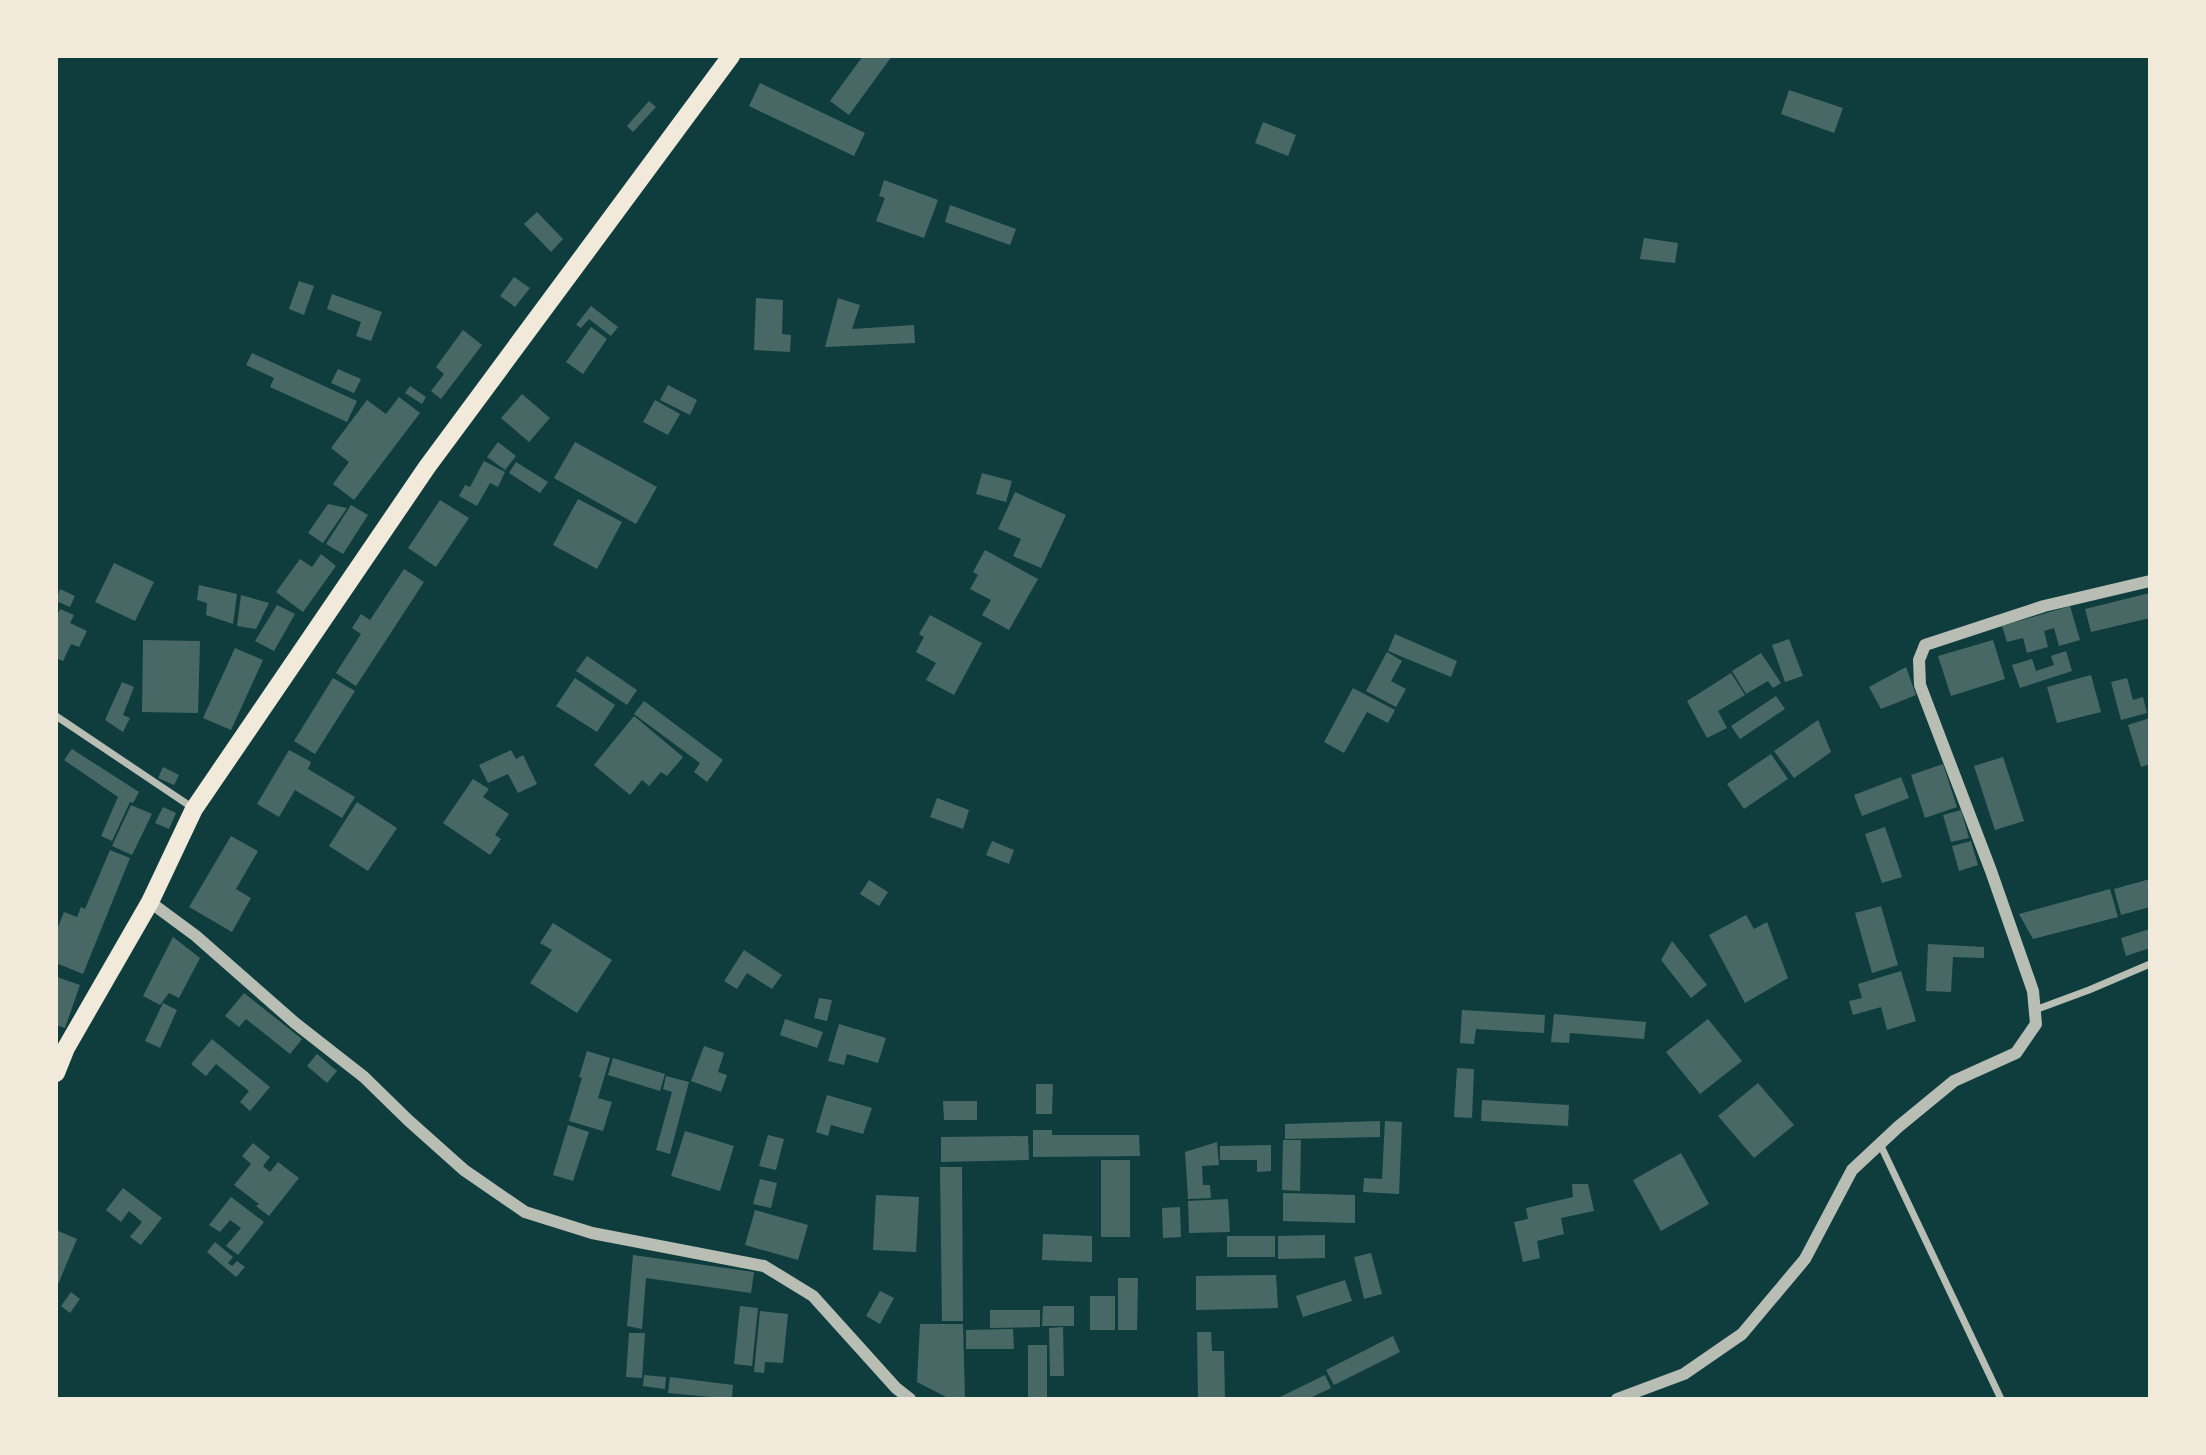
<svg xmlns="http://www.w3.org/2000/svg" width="2206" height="1455" font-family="'Alegreya Sans',sans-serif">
	<rect width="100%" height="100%" fill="#0f3d3e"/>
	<g fill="#486865">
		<polygon points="863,56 892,56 849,115 830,101"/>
		<polygon points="760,83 865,133 854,156 749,106"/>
		<polygon points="1789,90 1843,108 1834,133 1781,114"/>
		<polygon points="649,101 656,107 633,132 627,126"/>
		<polygon points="1263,122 1296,135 1288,156 1255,143"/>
		<polygon points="884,180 938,200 924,238 876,221 885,198 879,196"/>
		<polygon points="950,205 1016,229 1010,245 945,222"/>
		<polygon points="537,212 563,239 551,252 524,224"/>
		<polygon points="1644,238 1678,243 1675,263 1640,259"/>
		<polygon points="514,277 530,288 515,307 500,296"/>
		<polygon points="299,281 314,286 304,315 289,309"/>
		<polygon points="332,294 382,312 371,341 356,336 361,322 327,309"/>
		<polygon points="756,298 783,300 782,334 791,335 790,352 754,350"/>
		<polygon points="838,298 860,305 852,329 914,325 915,343 825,347"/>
		<polygon points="591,306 618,327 611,336 589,319 581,328 576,325"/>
		<polygon points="591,327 607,339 583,374 566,362"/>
		<polygon points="463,330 482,345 441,399 431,391 444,374 436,367"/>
		<polygon points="252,353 357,401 347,422 270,387 274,378 246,365"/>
		<polygon points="338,369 361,379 354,393 331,383"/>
		<polygon points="668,385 697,400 690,415 660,400"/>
		<polygon points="410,386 426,397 422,404 405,393"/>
		<polygon points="522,394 550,418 529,442 501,418"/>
		<polygon points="399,397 420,413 354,500 333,484 349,462 331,448 367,400 386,414"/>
		<polygon points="655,400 680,414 668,435 643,422"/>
		<polygon points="498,442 516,456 505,470 487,457"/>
		<polygon points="575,442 657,487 636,524 554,478"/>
		<polygon points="484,461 505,472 498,487 490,483 477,506 459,496 465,485 470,487"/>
		<polygon points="516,462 548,482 540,493 509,473"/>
		<polygon points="982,473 1012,481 1006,502 976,494"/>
		<polygon points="1015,492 1066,515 1041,568 1013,556 1021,539 998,529"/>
		<polygon points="578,499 622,522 597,569 553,545"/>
		<polygon points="440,500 469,518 436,567 408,548"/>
		<polygon points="328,504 347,508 323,543 308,533"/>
		<polygon points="351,505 368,515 343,554 326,544"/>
		<polygon points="985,550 1038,579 1009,630 982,615 991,600 970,589 978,575 973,572"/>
		<polygon points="321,554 336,566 303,612 276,592 300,559 312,567"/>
		<polygon points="114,563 154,582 135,621 95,602"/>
		<polygon points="404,569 424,582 356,686 336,673 361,634 352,628 361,614 370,620"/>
		<polygon points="199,585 237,594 233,624 206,615 207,603 197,600"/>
		<polygon points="60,589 75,596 70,607 56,601"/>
		<polygon points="2150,593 2150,618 2091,632 2085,609"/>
		<polygon points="241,595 269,603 256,629 237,626"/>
		<polygon points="277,605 295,614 274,651 255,641"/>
		<polygon points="2070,606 2080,640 2059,646 2054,628 2044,631 2048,647 2027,653 2023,638 2007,642 2002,626"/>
		<polygon points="60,609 74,615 70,623 87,631 79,647 71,644 63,661 56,658 56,618"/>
		<polygon points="930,615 982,643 954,695 926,680 936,663 916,652 924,637 919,634"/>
		<polygon points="1395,634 1457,661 1451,677 1388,651"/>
		<polygon points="1789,639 1803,676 1785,682 1772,645"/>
		<polygon points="143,640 200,641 198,713 142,712"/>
		<polygon points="1993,640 2005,679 1951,696 1938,656"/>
		<polygon points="235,648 263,660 231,730 203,718"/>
		<polygon points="2066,651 2072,671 2020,688 2012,665 2032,659 2036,671 2054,665 2051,656"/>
		<polygon points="1387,652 1402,661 1391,681 1406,689 1396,707 1366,691"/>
		<polygon points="1761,653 1781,683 1773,688 1768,681 1746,694 1732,671"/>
		<polygon points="587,656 637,690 627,705 576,671"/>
		<polygon points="1906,667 1916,695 1881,709 1869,687"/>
		<polygon points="1731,673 1745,695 1718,711 1727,728 1707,738 1687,701"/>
		<polygon points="2091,675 2101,712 2057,723 2047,687"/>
		<polygon points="333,678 355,691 315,754 294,741"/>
		<polygon points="575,678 615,705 597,732 556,706"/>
		<polygon points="2127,678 2133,700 2143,697 2147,713 2121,720 2111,682"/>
		<polygon points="122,682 134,687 123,715 130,718 123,732 105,720"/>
		<polygon points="1353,688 1395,710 1388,723 1367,712 1344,753 1324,742"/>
		<polygon points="1776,696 1785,709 1740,739 1731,726"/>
		<polygon points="644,701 723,760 707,782 694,772 700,763 634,714"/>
		<polygon points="634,716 683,757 667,776 661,772 649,786 642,780 630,795 594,765"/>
		<polygon points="2150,718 2150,764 2141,767 2128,725"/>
		<polygon points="1818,720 1831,752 1794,778 1774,751"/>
		<polygon points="72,749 139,792 133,803 130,802 112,841 101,836 118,797 64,760"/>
		<polygon points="289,750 311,762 308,769 355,797 342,818 295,790 279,817 257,804"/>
		<polygon points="511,750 516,759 523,755 537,784 518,793 508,774 488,783 479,765"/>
		<polygon points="1771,754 1788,779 1744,809 1727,784"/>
		<polygon points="2003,757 2024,821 1995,830 1974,766"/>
		<polygon points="1943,764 1957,807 1925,818 1911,775"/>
		<polygon points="163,767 179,775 174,785 158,778"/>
		<polygon points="1901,777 1909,798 1862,816 1854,795"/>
		<polygon points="473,779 489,789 483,797 509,814 495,835 501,839 490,855 443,823"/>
		<polygon points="937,798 969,810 963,829 930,817"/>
		<polygon points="357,802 397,828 368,871 329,846"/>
		<polygon points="131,805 152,814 132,855 112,846"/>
		<polygon points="163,807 176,813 169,829 155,823"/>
		<polygon points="1961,810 1969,838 1951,842 1943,815"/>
		<polygon points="1885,827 1902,877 1882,883 1865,834"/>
		<polygon points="231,836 258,851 236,889 251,898 232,932 189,907"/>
		<polygon points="992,841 1014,850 1009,864 986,855"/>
		<polygon points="1971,841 1978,865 1959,871 1952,846"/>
		<polygon points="110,850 130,858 83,974 56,963 56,932 64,912 77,917 81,907 85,909"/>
		<polygon points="2150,879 2150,907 2121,915 2114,889"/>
		<polygon points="869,880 888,892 879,906 860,894"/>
		<polygon points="2110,889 2118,917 2033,939 2019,914"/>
		<polygon points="1881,906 1898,965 1872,973 1855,913"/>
		<polygon points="1746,915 1754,929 1767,922 1788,978 1745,1003 1709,935"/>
		<polygon points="553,923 612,960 577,1013 530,983 552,950 540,943"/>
		<polygon points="2150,929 2150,948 2126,956 2121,938"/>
		<polygon points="173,937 200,958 179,998 169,993 160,1005 143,996"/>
		<polygon points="1672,941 1707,985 1691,998 1661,960"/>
		<polygon points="1928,944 1984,947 1984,958 1953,957 1951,992 1926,991"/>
		<polygon points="744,950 782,975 772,989 747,973 737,989 724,981"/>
		<polygon points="1901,971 1916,1021 1887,1030 1881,1007 1853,1015 1849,1001 1862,998 1858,984"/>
		<polygon points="57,977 80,985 65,1028 56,1025"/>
		<polygon points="244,993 302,1039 290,1054 246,1019 239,1027 225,1016"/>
		<polygon points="819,998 832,1000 827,1021 814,1018"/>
		<polygon points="163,1003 177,1010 160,1048 145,1041"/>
		<polygon points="1462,1010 1545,1015 1544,1033 1476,1029 1474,1044 1460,1043"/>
		<polygon points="1554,1014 1646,1022 1644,1039 1570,1033 1569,1043 1551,1042"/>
		<polygon points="785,1019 823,1032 817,1048 780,1035"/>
		<polygon points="1708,1019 1742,1061 1700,1094 1666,1052"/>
		<polygon points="839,1024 886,1038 878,1063 847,1054 844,1065 828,1061"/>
		<polygon points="212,1039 270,1087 250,1111 240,1102 249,1091 216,1064 206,1076 191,1064"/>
		<polygon points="704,1046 724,1053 718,1072 727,1075 721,1092 691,1081"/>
		<polygon points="587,1051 610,1058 598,1098 612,1102 603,1131 569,1121 582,1078 579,1077"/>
		<polygon points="317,1054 337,1071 327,1083 307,1066"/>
		<polygon points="613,1058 665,1074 660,1091 608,1075"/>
		<polygon points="1457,1068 1474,1069 1472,1118 1454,1117"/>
		<polygon points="666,1076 689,1082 670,1154 656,1150 672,1092 663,1089"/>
		<polygon points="1758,1083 1794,1125 1754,1158 1718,1116"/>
		<polygon points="1036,1084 1053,1084 1052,1114 1036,1114"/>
		<polygon points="827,1095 872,1108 863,1134 831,1125 828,1136 816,1132"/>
		<polygon points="1482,1100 1569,1105 1568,1126 1481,1121"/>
		<polygon points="943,1101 977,1101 977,1120 944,1120"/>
		<polygon points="1380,1121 1380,1137 1285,1139 1285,1124"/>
		<polygon points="1385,1121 1402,1122 1399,1194 1363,1192 1364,1178 1382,1179"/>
		<polygon points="568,1125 589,1132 573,1181 553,1175"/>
		<polygon points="1033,1130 1052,1130 1052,1135 1139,1135 1140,1156 1033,1157"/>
		<polygon points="685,1131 734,1146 720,1191 671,1176"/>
		<polygon points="768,1135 784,1139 776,1170 759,1166"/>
		<polygon points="1028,1136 1029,1160 941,1162 941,1137"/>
		<polygon points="1283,1140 1301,1140 1300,1191 1282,1190"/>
		<polygon points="1217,1142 1219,1165 1202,1166 1203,1185 1210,1185 1211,1198 1188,1199 1185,1152"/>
		<polygon points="253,1143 270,1157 263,1166 270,1172 278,1162 299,1178 269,1216 256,1206 259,1204 234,1185 251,1164 242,1156"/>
		<polygon points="1271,1145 1271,1171 1257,1172 1257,1160 1220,1160 1220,1146"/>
		<polygon points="1681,1153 1709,1204 1661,1231 1633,1180"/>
		<rect x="1101" y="1160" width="29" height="77"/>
		<polygon points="940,1167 962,1167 963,1321 942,1321"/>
		<polygon points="760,1179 777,1183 771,1208 753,1204"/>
		<polygon points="1572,1184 1588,1184 1594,1211 1561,1218 1564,1234 1537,1241 1540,1258 1523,1262 1514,1222 1528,1219 1526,1208 1573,1197"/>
		<polygon points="123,1188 162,1218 141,1245 130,1237 142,1222 129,1211 121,1222 106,1210"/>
		<polygon points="1283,1193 1355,1195 1355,1223 1283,1221"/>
		<polygon points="876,1195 919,1197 916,1252 873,1250"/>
		<polygon points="231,1197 264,1222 238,1255 226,1246 241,1228 230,1220 220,1232 209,1225"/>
		<polygon points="1228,1199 1230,1232 1189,1233 1188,1201"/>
		<polygon points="1180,1207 1181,1237 1163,1238 1162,1208"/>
		<polygon points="755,1210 808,1225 798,1260 745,1245"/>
		<polygon points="56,1230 77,1239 56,1289"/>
		<polygon points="1043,1234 1092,1236 1092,1262 1042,1260"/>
		<polygon points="1325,1235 1325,1258 1278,1259 1278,1236"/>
		<rect x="1227" y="1236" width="48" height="21"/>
		<polygon points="215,1242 233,1257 228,1263 232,1266 237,1261 245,1267 236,1277 207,1252"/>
		<polygon points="1371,1253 1382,1294 1364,1299 1354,1257"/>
		<polygon points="633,1255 754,1272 751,1293 646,1278 642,1329 627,1326"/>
		<polygon points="1276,1275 1278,1308 1196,1310 1196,1276"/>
		<polygon points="1118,1278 1138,1278 1137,1330 1118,1330"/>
		<polygon points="1345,1280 1352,1301 1303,1317 1296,1296"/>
		<polygon points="880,1291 894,1298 880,1324 866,1316"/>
		<polygon points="71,1292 80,1299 70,1313 61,1306"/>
		<rect x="1090" y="1296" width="25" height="34"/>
		<polygon points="740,1306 758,1308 752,1366 734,1364"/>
		<polygon points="1043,1306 1074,1306 1074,1326 1042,1326"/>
		<polygon points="990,1310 1040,1310 1040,1327 990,1328"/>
		<polygon points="760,1311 788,1314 783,1363 765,1362 764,1373 754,1372"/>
		<polygon points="920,1324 963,1324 965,1399 950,1399 917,1382"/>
		<polygon points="1063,1327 1064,1376 1050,1376 1049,1328"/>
		<polygon points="1013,1329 1014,1349 966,1349 966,1330"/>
		<polygon points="1197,1332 1211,1332 1212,1351 1224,1351 1225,1399 1198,1399"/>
		<polygon points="629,1333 645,1333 642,1378 626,1377"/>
		<polygon points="1393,1336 1400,1352 1334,1385 1326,1370"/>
		<rect x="1028" y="1345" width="19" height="54"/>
		<polygon points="644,1375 666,1377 665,1389 643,1386"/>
		<polygon points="1325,1375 1331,1388 1308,1399 1276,1399"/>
		<polygon points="670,1377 733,1385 732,1399 668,1393"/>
	</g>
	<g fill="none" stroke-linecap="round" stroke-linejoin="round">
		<g stroke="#b8beb3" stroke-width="7">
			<polyline points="56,716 193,808"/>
			<polyline points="2035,1010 2089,990 2150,964"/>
			<polyline points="1880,1144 2001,1399"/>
		</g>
		<g stroke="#b8beb3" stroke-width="12">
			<polyline points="150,902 196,936 295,1023 364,1077 408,1120 464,1170 525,1212 592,1233 764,1266 813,1296 896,1388 910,1399"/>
			<polyline points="1617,1399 1684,1374 1742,1334 1805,1259 1852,1170 1898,1127 1954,1081 2016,1053 2036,1024 2033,991 1991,871 1920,685 1919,660 1925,645 2044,606 2150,581"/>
		</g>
		<polyline stroke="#f1e9da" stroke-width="18" points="56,1073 66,1048 150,902 194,809 427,467 731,56"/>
	</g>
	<rect width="2206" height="1455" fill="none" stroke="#f1e9da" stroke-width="116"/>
</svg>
